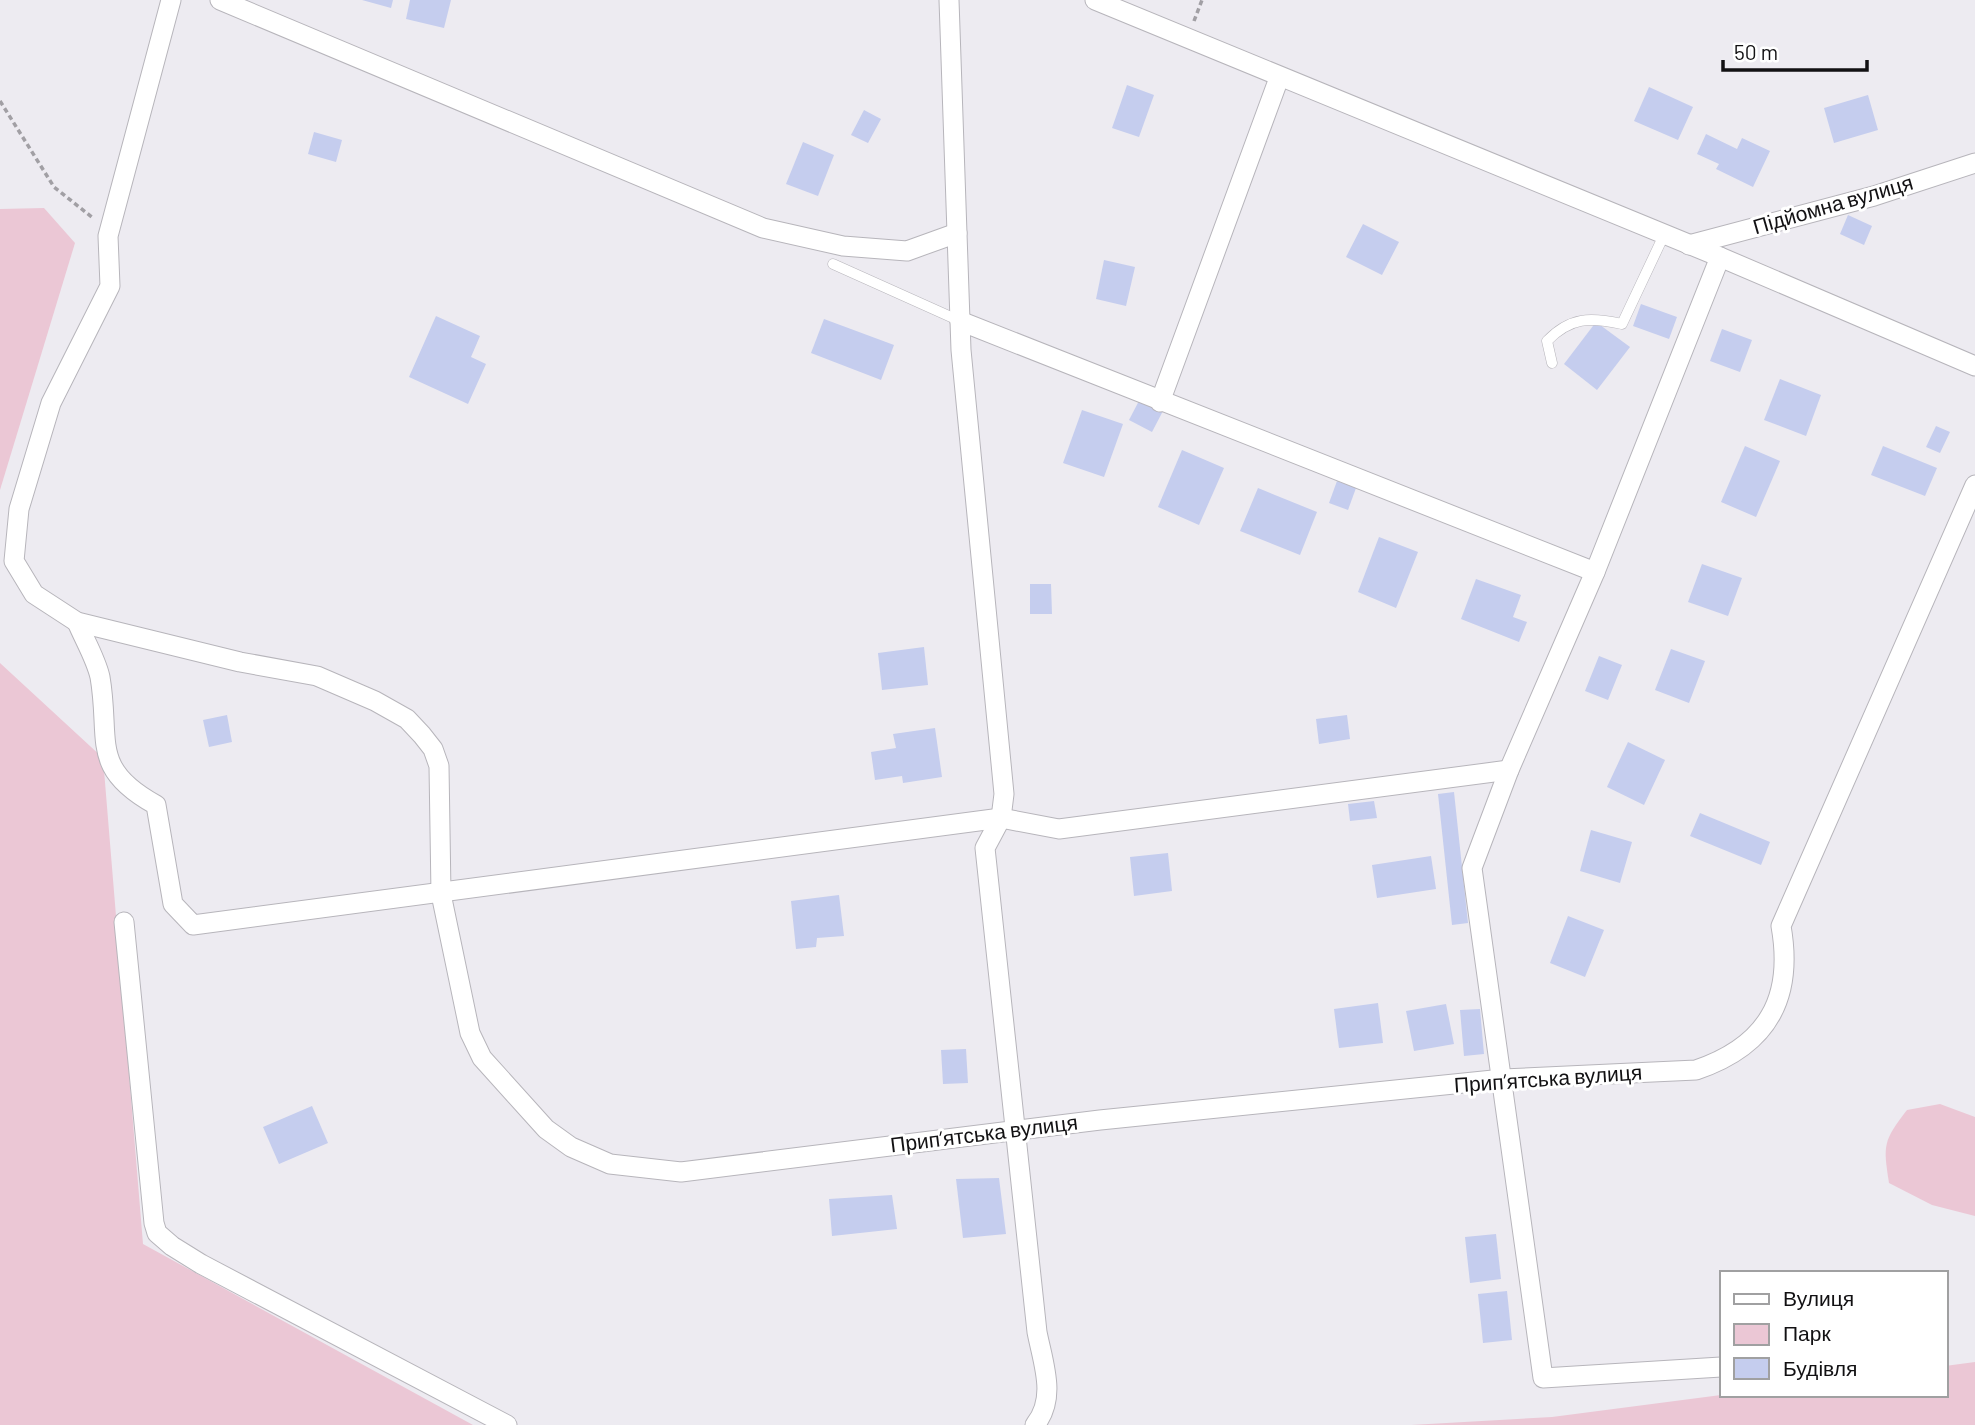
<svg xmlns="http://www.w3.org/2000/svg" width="1975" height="1425" font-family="Barlow,sans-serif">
	<rect width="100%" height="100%" fill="#edebf1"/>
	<g fill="#ebc7d5">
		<polygon points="44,208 75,243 0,490 0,209"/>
		<polygon points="0,663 103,758 143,1244 473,1425 0,1425"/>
		<path d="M1940 1104 1975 1117V1216L1932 1205 1889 1183C1883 1145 1883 1141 1907 1110Z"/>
		<polygon points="1975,1362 1975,1425 1411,1425 1552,1417 1721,1395 1945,1395 1945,1366"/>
	</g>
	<g fill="#c5cdee">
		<polygon points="362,0 393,0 391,8"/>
		<polygon points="410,0 451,0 444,28 406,19"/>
		<polygon points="1127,85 1154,95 1139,137 1112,128"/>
		<polygon points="1649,87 1693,107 1678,140 1634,121"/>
		<polygon points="1868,95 1878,130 1834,143 1824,108"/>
		<polygon points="864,110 881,119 868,143 851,135"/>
		<polygon points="314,132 342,140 336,162 308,154"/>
		<polygon points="1706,134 1737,149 1742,138 1770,151 1753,187 1716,169 1719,164 1697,154"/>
		<polygon points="803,142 834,155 818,196 786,184"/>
		<polygon points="1848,215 1872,226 1864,245 1840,234"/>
		<polygon points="1363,224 1399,242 1382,275 1346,257"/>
		<polygon points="1104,260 1135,267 1126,306 1096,299"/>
		<polygon points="1641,304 1677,317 1669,339 1633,326"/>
		<polygon points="436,316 480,336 471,357 486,364 468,404 409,377"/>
		<polygon points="824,319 894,345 881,380 811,353"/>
		<polygon points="1596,322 1630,347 1597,390 1564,364"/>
		<polygon points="1722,329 1752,340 1740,372 1710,361"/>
		<polygon points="1780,379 1821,395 1806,436 1764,420"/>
		<polygon points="1141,397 1164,409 1152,432 1129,420"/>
		<polygon points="1082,410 1123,424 1104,477 1063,463"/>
		<polygon points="1936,426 1950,432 1940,453 1926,447"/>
		<polygon points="1745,446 1780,461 1756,517 1721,502"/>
		<polygon points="1883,446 1937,468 1925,496 1871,475"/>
		<polygon points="1182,450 1224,468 1199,525 1158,507"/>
		<polygon points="1337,481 1356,488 1348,510 1329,503"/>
		<polygon points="1258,488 1317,512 1300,555 1240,531"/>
		<polygon points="1379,537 1418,552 1396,608 1358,592"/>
		<polygon points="1702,564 1742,578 1728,616 1688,602"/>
		<polygon points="1476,579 1521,595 1513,617 1527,622 1519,642 1461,619"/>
		<polygon points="1030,584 1051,584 1052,614 1030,614"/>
		<polygon points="924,647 928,685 882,690 878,653"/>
		<polygon points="1671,649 1705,661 1689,703 1655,690"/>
		<polygon points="1599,656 1622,665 1608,700 1585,691"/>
		<polygon points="227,715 232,742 209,747 203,720"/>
		<polygon points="1347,715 1350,739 1319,744 1316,719"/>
		<polygon points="935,728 942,777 903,783 902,776 875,780 871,752 896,748 893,734"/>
		<polygon points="1628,742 1665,760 1644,805 1607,787"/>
		<polygon points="1454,792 1468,923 1452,925 1438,794"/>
		<polygon points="1374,801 1377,818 1350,821 1348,804"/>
		<polygon points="1700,813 1770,842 1761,865 1690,836"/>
		<polygon points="1591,830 1632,842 1620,883 1580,871"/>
		<polygon points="1168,853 1172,891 1134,896 1130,857"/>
		<polygon points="1431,856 1436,889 1377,898 1372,865"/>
		<polygon points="839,895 844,936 817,938 816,947 796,949 791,901"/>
		<polygon points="1568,916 1604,930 1585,977 1550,963"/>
		<polygon points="1378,1003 1383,1043 1339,1048 1334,1009"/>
		<polygon points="1446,1004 1454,1044 1414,1051 1406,1011"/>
		<polygon points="1480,1009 1484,1054 1464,1056 1460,1010"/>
		<polygon points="966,1049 968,1083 943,1084 941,1050"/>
		<polygon points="312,1106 328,1143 279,1164 263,1127"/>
		<polygon points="999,1178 1006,1234 963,1238 956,1179"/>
		<polygon points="892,1195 897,1229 832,1236 829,1199"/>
		<polygon points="1496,1234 1501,1279 1470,1283 1465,1237"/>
		<polygon points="1507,1291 1512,1340 1483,1343 1478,1294"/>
	</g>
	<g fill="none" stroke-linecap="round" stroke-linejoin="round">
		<defs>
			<g id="service">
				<polyline points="833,264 960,321"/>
				<path d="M1552 363 1547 341C1570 317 1590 317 1622 324L1664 235"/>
			</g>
			<g id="minor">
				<path d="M171 0 108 236 110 286 51 403 19 509 14 561 34 594 77 622 240 662 317 676 375 701 407 719 422 735 433 749 439 766 441 894 470 1033 482 1058 546 1129 571 1147 610 1164 681 1172 1100 1120 1503 1079 1696 1070C1767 1046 1794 999 1781 926L1975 485"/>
				<polyline points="220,0 763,228 843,246 907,251 957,233"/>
				<path d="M949 0 961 350 1004 794 1001 818 985 848 1037 1332C1043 1363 1057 1398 1035 1425"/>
				<polyline points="1095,0 1720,257 1975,366"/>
				<polyline points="1689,245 1874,196 1975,163"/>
				<polyline points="1720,257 1595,572 1509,770 1472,868 1543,1378 1721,1367"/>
				<polyline points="960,321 1595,572"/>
				<polyline points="1160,402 1279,78"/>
				<path d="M77 622C84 639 96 659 100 677 111 741 89 768 156 805L173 904 193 925 1001 818 1059 829 1509 770"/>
				<polyline points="124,922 154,1223 157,1233 172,1246 201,1264 507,1425"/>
			</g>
		</defs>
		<use href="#service" stroke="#b7b5bb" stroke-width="11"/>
		<use href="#minor" stroke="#b7b5bb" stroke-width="21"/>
		<g stroke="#a19fa4" stroke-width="3.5" stroke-dasharray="5 3.5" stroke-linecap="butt">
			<polyline points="1194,21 1202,0"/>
			<polyline points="0,101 54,187 93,218"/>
		</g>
		<use href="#service" stroke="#fff" stroke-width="10"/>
		<use href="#minor" stroke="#fff" stroke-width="19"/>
	</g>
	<g text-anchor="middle" stroke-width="6" stroke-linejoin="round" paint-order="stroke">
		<g font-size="21" fill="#121113" stroke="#fff">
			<text transform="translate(1833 205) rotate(-16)" y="7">Підйомна вулиця</text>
			<text transform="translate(1548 1079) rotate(-4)" y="7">Прип’ятська вулиця</text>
			<text transform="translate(984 1134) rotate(-7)" y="7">Прип’ятська вулиця</text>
		</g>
	</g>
	<rect x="1720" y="1271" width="228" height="126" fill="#ffffff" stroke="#a0a0a1" stroke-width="2"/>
	<rect x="1734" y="1294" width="35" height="10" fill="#ffffff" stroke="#a0a0a1" stroke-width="2"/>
	<text x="1783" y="1306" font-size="21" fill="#121113">Вулиця</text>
	<rect x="1734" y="1324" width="35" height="21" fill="#ebc7d5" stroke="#a0a0a1" stroke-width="2"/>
	<text x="1783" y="1341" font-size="21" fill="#121113">Парк</text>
	<rect x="1734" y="1358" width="35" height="21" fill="#c5cdee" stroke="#a0a0a1" stroke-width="2"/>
	<text x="1783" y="1376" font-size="21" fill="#121113">Будівля</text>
	<path d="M1723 60v10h144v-10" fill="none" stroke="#121113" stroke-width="3.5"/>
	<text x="1734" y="60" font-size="21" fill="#121113" stroke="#ffffff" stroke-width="5" paint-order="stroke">50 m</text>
</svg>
